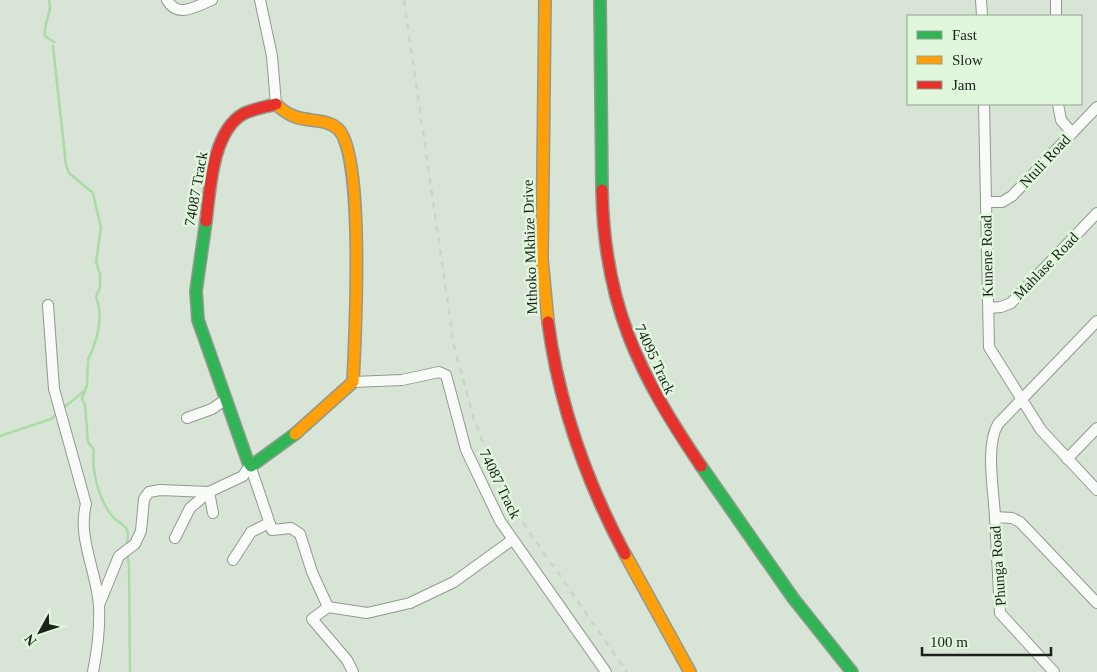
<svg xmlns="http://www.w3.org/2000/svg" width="1097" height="672" font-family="'Times New Roman',serif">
	<rect width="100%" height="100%" fill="#d8e4d6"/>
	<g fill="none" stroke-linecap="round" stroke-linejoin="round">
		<g stroke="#a9dba4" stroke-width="2.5">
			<path d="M49 0C53 13 43 23 45 36L54 42"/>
			<path d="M53 46 66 165 69 173 93 193 101 228 96 262 100 274V287L96 297C104 317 97 341 88 360"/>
			<path d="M88 363 87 385 82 399 85 405 88 442 94 450C91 470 99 501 113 517 117 522 125 524 127 530 129 535 127 541 127 546"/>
			<polyline points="62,409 83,392"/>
			<polyline points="0,436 51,419 58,413"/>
			<polyline points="127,554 129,564 130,672"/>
		</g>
		<defs>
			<g id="street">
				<path d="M167 0C178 19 196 6 212 0"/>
				<polyline points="260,0 272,56 276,104"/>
				<polyline points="981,0 982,16"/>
				<polyline points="1056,0 1056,16"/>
				<polyline points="984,104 989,347 1041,430 1097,490"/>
				<polyline points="1058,104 1061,120 1072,133"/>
				<polyline points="986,202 1002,202 1012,196 1097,107"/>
				<path d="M48 305 54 389 86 504C77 538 97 572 99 606 100 627 97 652 93 672"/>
				<polyline points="989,308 1001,307 1011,303 1097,213"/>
				<polyline points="353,382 402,380 439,372 446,375 466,450 500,521 606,672"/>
				<polyline points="187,418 212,409 226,399"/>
				<polyline points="1067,459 1097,428"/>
				<polyline points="250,465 272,530 291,528 300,534 312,572 328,607 312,619 347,660 353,672"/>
				<polyline points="209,492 213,513"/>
				<path d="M995 517C994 492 985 446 998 424L1097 321"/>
				<polyline points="175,538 190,508 209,492"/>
				<polyline points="233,560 251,532 269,523"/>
				<polyline points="99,605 119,556 135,544 141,531 144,499 149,492 160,490 209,492 243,476 250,465"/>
				<polyline points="328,607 367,613 410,603 454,582 512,540"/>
				<polyline points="1054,672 1000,613 995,517 1012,518 1020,522 1097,603"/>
			</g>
			<g id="fast">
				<polyline points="600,0 602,190"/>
				<polyline points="206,221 196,291 198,320 248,462 251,466 295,434"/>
				<polyline points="701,466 793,598 852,672"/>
			</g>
			<g id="slow">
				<polyline points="545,0 542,259 548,322"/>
				<path d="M276 104C299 128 322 114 338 129 365 154 355 340 353 382L295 434"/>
				<polyline points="625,554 690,672"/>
			</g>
			<g id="jam">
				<path d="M602 190C604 304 638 373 701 466"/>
				<path d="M206 221C210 190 212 132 243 114 252 109 266 107 276 104"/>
				<path d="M548 322C559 405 586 481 625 554"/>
			</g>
		</defs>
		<use href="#street" stroke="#919a8f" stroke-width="12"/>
		<use href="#fast" stroke="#919a8f" stroke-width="14"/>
		<use href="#slow" stroke="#919a8f" stroke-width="14"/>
		<use href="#jam" stroke="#919a8f" stroke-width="14"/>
		<use href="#street" stroke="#f9fbf9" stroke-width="10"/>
		<use href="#fast" stroke="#30b455" stroke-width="11"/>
		<use href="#slow" stroke="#ff9f0a" stroke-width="11"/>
		<use href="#jam" stroke="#e5322d" stroke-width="11"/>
		<polyline stroke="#cfd2ce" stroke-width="2.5" stroke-dasharray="6 6" stroke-linecap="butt" points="404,0 454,346 473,416 492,467 517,514 627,672"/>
	</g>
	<g text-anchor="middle" stroke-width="5" stroke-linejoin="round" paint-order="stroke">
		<g font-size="15" fill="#1a2219" stroke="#e0f7dd">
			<text transform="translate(1045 161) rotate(-47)" y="5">Ntuli Road</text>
			<text transform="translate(196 189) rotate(-80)" y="5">74087 Track</text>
			<text transform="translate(530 247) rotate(-92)" y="5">Mthoko Mkhize Drive</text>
			<text transform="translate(987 256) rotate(-91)" y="5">Kunene Road</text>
			<text transform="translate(1046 266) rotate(-46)" y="5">Mahlase Road</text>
			<text transform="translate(655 359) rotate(65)" y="5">74095 Track</text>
			<text transform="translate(500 484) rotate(64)" y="5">74087 Track</text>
			<text transform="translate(998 566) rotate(-94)" y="5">Phunga Road</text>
		</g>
	</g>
	<rect x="907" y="15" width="175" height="90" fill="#e0f7dd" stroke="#91a28f"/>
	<rect x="917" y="31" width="25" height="8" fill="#30b455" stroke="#91a28f"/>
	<text x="952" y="40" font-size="15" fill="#1a2219">Fast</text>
	<rect x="917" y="56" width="25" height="8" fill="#ff9f0a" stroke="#91a28f"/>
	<text x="952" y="65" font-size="15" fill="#1a2219">Slow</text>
	<rect x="917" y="81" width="25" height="8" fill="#e5322d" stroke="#91a28f"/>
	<text x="952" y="90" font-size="15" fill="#1a2219">Jam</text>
	<g transform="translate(40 632) rotate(230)" stroke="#e0f7dd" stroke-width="4" paint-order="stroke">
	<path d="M0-4L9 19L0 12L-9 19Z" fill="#1a2219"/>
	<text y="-8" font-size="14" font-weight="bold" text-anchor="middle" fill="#1a2219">N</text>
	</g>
	<path d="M922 647v8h129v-8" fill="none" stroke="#1a2219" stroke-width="2.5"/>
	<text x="930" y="647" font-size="15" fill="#1a2219" stroke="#e0f7dd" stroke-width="4" paint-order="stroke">100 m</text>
</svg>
